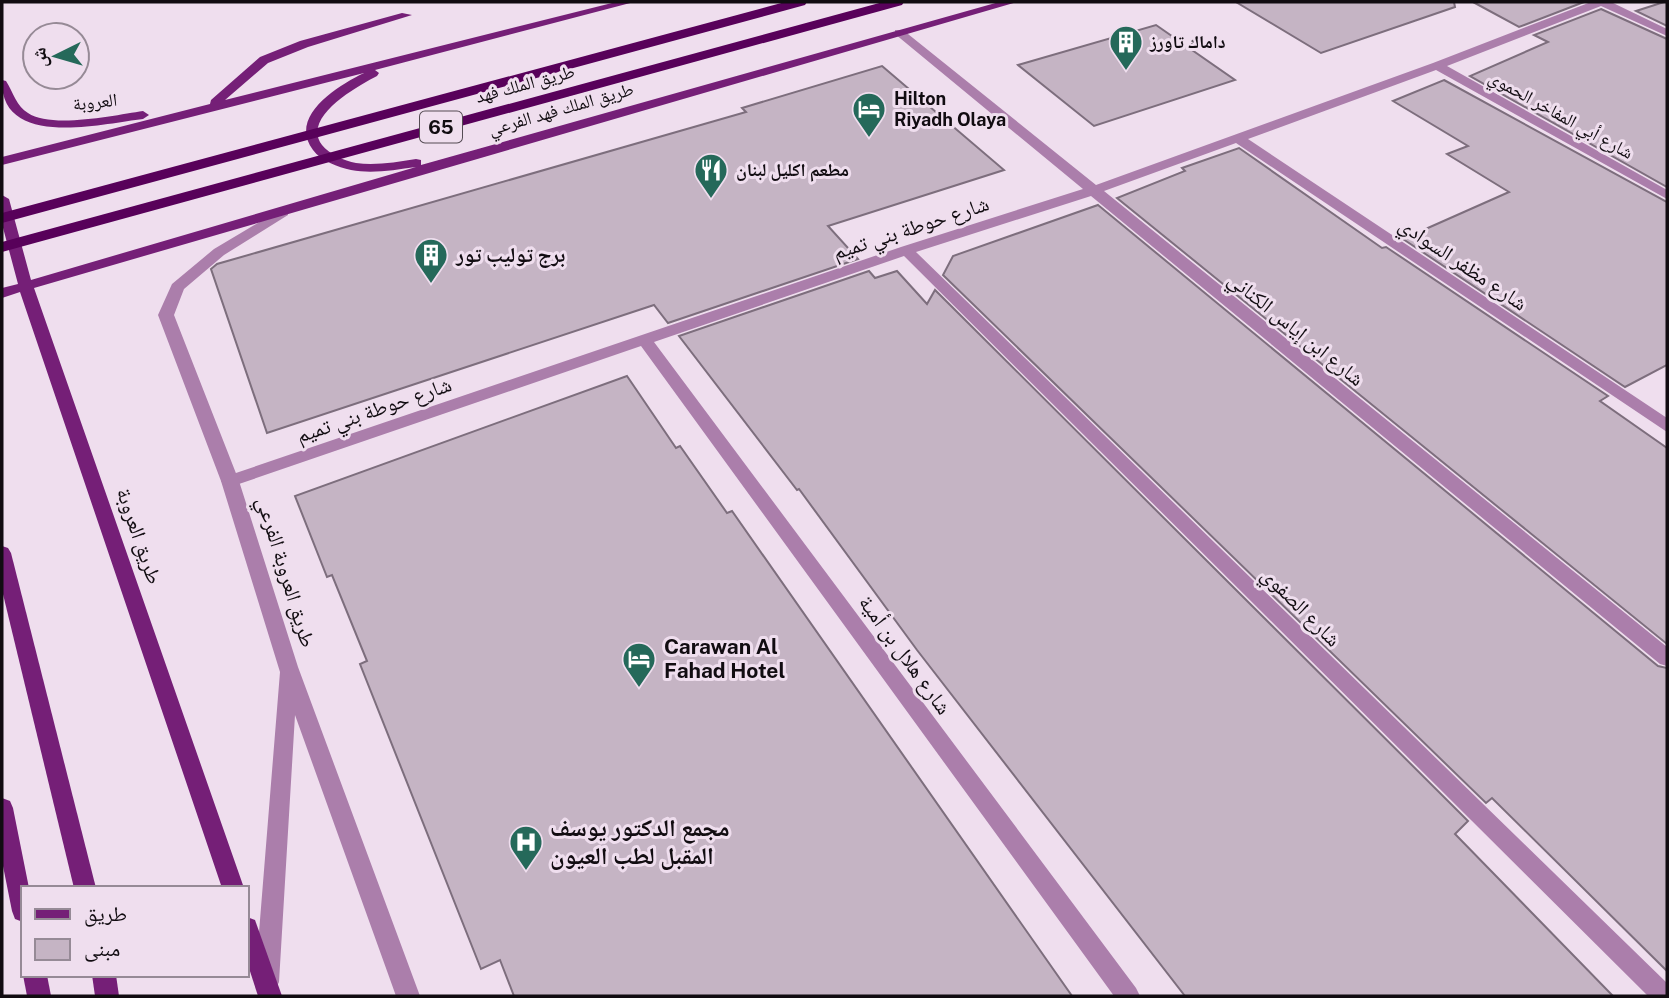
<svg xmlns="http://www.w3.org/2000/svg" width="1669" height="998" font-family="'Public Sans','Noto Naskh Arabic',sans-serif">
	<rect width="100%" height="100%" fill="#efdeee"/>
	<g fill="#c5b4c4" stroke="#7d6e7d" stroke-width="2">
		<polygon points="1236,2 1454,2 1455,7 1321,53"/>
		<polygon points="1473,2 1584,2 1519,27"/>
		<polygon points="1664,2 1667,2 1667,26 1636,11"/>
		<polygon points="1601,9 1667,39 1667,187 1470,76 1548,42 1534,35"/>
		<polygon points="1156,25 1235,80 1094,126 1018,65"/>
		<polygon points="882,66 1004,170 828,226 858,259 668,323 654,305 267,433 211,269 217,264 746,112 742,108"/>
		<polygon points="1444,80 1667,202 1667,365 1625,387 1403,239 1509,192 1447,154 1468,146 1393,101"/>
		<polygon points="1239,148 1382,248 1386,247 1608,396 1600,401 1667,448 1667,644 1117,198 1185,171 1182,168"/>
		<polygon points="1098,205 1658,666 1667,668 1667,971 1492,798 1486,803 943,275 953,256"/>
		<polygon points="869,271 875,278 897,271 927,304 935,290 1468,821 1455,834 1613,996 1185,996 917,650 799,489 797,490 679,336"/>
		<polygon points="627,376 676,448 680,446 727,513 732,511 1072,996 514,996 500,960 481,969 360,664 367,661 332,575 327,577 295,496"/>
	</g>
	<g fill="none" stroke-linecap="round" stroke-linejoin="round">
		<polygon fill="#ab7eab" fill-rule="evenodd" points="1591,2 1611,2 1667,29 1667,36 1601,6 1447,66 1667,190 1667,199 1436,70 1248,139 1667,418 1667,432 1236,143 1104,191 1667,647 1667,666 1660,664 1091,196 916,252 1667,983 1667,996 1648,996 904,256 654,342 1136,988 1140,996 1114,996 641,346 236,485 224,485 221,481 224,477 901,247 1083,189 895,34 895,30 903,30 1096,185 1433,63"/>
		<polygon fill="#ab7eab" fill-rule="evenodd" points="283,208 288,209 288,215 224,255 184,289 174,315 239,481 298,667 420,996 396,996 295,715 279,982 275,990 267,994 259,990 255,982 280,672 221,481 158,315 172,284 214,249"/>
		<g fill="#751f77" fill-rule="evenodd">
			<path d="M616 2H634L375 70 379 73 377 76C358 86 301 117 322 145 329 154 344 161 356 163 375 166 396 162 416 159L421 160V165L999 2H1017L34 288 244 888H222L20 292 2 298V288L18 284 2 224V195L9 199 31 280 416 167C394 170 372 174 351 170 338 167 321 161 313 150 288 117 337 86 364 73L2 165V157L210 104 211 100 260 57 300 41 402 13 412 15 308 47 268 63 225 100Z"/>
			<path d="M2 80 6 81C13 92 17 107 28 113 51 129 116 115 143 111L149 115 143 119C101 124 0 149 2 80Z"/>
			<polygon points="2,546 8,548 11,553 96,888 74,888 2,590"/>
			<polygon points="2,798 10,801 13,808 29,888 23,888 23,922 15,919 12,911 2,861"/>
			<polygon points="247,917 255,920 282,996 258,996 247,962"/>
			<polygon points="23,975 47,975 51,996 27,996"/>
			<polygon points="92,975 116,975 119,996 95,996"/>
		</g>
		<g fill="#58015a" fill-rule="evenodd">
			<polygon points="785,2 807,2 805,5 2,223 2,213"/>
			<polygon points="883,2 904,2 902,5 2,252 2,242"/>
		</g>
	</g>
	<defs>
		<symbol id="building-pin" viewBox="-11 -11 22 30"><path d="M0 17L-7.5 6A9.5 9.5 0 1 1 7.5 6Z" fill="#25695a" stroke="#efdeee"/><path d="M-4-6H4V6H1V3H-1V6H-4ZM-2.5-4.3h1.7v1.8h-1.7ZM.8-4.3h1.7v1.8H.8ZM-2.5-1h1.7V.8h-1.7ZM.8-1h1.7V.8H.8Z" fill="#fff"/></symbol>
		<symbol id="hotel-pin" viewBox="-11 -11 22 30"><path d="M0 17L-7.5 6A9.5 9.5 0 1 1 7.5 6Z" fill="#25695a" stroke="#efdeee"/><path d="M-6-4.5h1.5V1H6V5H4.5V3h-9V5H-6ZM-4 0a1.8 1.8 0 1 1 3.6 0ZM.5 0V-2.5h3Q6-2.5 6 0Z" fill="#fff"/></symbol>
		<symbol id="restaurant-pin" viewBox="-11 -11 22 30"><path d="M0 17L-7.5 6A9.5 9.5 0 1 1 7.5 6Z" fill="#25695a" stroke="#efdeee"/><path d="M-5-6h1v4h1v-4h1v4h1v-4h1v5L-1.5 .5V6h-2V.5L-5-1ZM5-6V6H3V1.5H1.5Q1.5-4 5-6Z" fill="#fff"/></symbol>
		<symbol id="hospital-pin" viewBox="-11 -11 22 30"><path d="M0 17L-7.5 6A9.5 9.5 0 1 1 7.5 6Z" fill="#25695a" stroke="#efdeee"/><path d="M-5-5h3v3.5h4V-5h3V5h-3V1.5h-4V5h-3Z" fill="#fff"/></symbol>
	</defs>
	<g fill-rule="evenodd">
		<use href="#building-pin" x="1107" y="23" width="38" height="52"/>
		<use href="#hotel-pin" x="850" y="90" width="38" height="52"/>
		<use href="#restaurant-pin" x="692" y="151" width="38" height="52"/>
		<use href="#building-pin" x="412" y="236" width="38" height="52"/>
		<use href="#hotel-pin" x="620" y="640" width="38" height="52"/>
		<use href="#hospital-pin" x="507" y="823" width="38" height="52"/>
	</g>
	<g text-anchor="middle" stroke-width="6" stroke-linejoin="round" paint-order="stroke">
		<g font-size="18" font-weight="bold" fill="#110c11" stroke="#efdeee" text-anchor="start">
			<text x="1150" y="48">داماك تاورز</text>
			<text x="894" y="105">Hilton<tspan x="894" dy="21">Riyadh Olaya</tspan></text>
			<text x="736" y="176">مطعم اكليل لبنان</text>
		</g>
		<g font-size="18" fill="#110c11" stroke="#efdeee">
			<text transform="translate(525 84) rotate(-15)" y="6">طريق الملك فهد</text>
			<text transform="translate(95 102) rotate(-6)" y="6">العروبة</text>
			<text transform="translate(561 109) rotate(-16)" y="6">طريق الملك فهد الفرعي</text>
			<text transform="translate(1561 115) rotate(29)" y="6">شارع أبي المفاخر الحموي</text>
		</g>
		<rect fill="#efdeee" stroke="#544b53" stroke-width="2" x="420" y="111.5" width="42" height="31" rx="5"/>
		<g font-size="19" font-weight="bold" fill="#110c11">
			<text x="441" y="134">65</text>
		</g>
		<g font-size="21" fill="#110c11" stroke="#efdeee">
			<text transform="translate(911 228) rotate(-18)" y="7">شارع حوطة بني تميم</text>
			<text transform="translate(1463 264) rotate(34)" y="7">شارع مظفر السوادي</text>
			<text transform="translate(1296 329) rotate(39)" y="7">شارع ابن إياس الكناني</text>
			<text transform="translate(374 410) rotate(-19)" y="7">شارع حوطة بني تميم</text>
			<text transform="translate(139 536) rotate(71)" y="7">طريق العروبة</text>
			<text transform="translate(286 572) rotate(73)" y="7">طريق العروبة الفرعي</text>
			<text transform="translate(1301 607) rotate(45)" y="7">شارع الصفوي</text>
			<text transform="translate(905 655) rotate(54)" y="7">شارع هلال بن أمية</text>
		</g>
		<g font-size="21" font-weight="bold" fill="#110c11" stroke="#efdeee" text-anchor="start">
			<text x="456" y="262">برج توليب تور</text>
			<text x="664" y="654">Carawan Al<tspan x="664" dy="24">Fahad Hotel</tspan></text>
		</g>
		<g font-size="24" font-weight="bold" fill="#110c11" stroke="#efdeee" text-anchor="start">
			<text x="550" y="836">مجمع الدكتور يوسف<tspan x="550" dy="28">المقبل لطب العيون</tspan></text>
		</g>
	</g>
	<rect width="1669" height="998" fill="none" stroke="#110c11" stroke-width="7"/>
	<rect x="21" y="886" width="228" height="91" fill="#efdeee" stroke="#968a96" stroke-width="2"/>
	<rect x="35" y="909" width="35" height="10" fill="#751f77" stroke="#968a96" stroke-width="2"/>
	<text x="84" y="921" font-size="21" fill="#110c11">طريق</text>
	<rect x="35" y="939" width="35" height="21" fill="#c5b4c4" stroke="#968a96" stroke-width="2"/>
	<text x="84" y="956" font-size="21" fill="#110c11">مبنى</text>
	<g transform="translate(56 56) rotate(265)"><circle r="33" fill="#efdeee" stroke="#968a96" stroke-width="2"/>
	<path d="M0-5L12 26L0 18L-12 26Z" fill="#25695a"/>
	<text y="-10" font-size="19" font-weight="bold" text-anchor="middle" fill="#110c11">ش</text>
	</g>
</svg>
